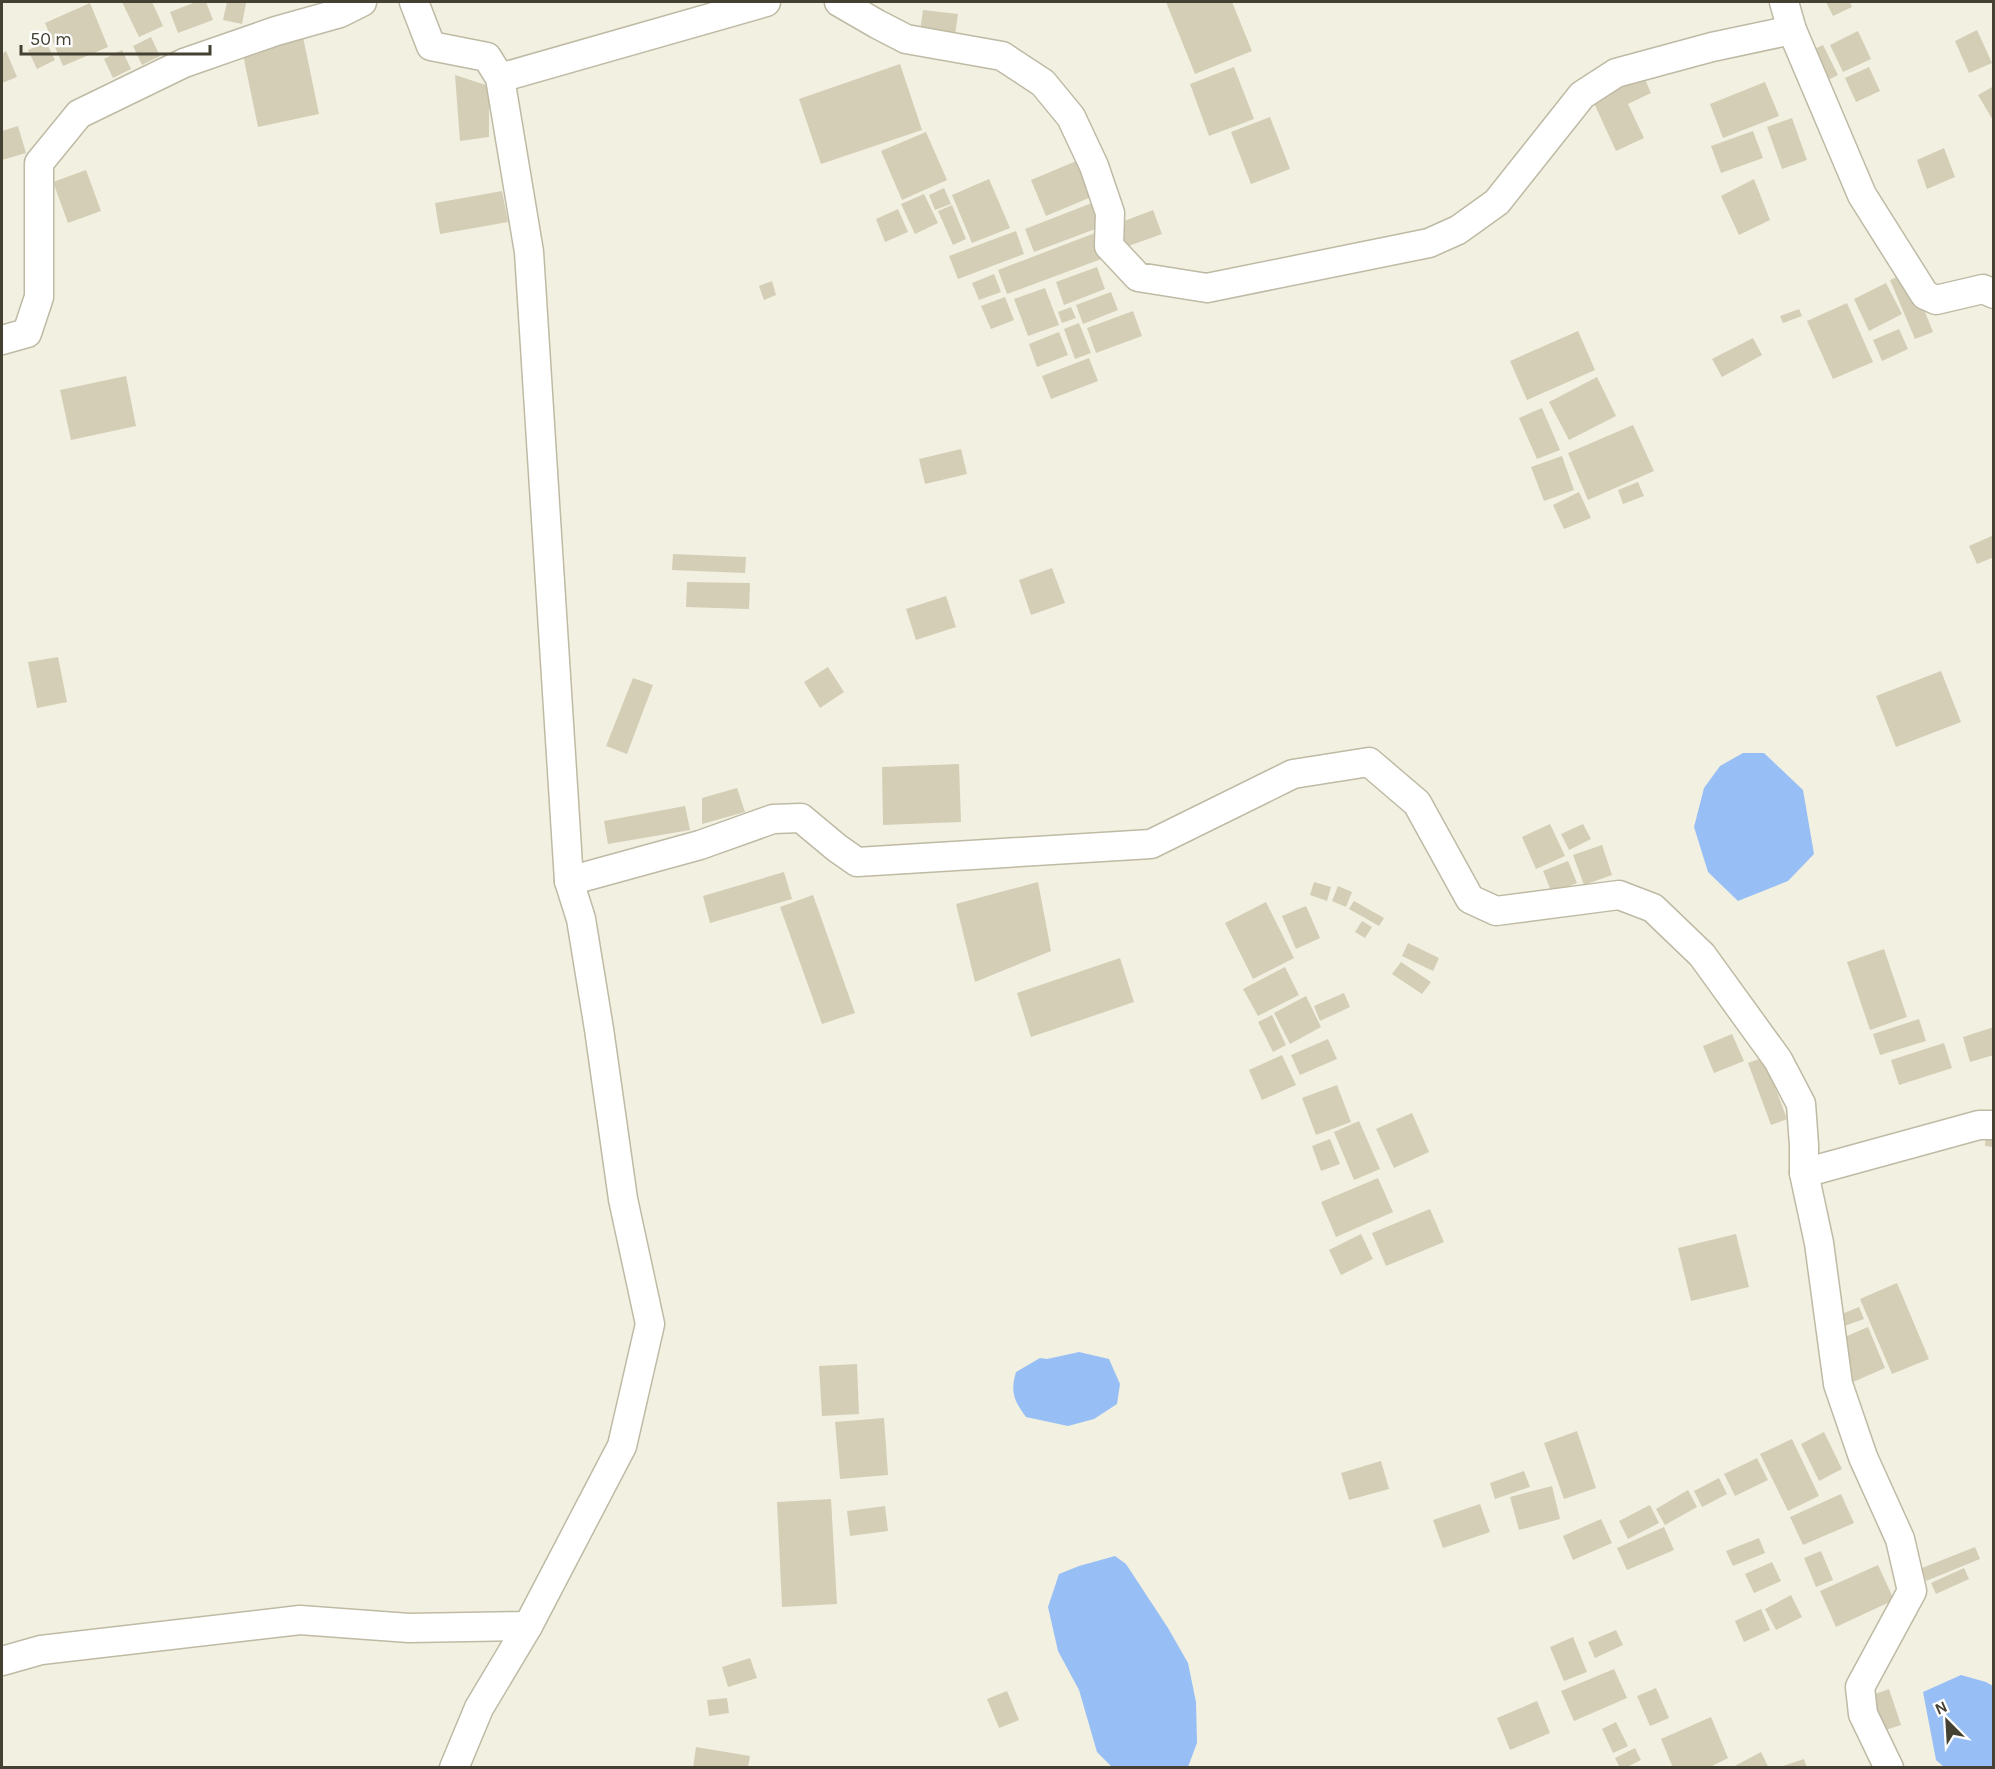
<svg xmlns="http://www.w3.org/2000/svg" width="1995" height="1769" font-family="Karla,sans-serif">
	<rect width="100%" height="100%" fill="#f2f0e1"/>
	<g fill="#98bff5">
		<polygon points="1743,753 1764,753 1803,790 1814,854 1788,881 1738,901 1708,872 1694,827 1704,788 1720,766"/>
		<path d="M1079 1352 1109 1359 1120 1384 1117 1404 1094 1419 1068 1426 1026 1417C1014 1401 1010 1392 1016 1372L1040 1358 1047 1359Z"/>
		<polygon points="1115,1556 1126,1564 1168,1628 1188,1663 1196,1702 1197,1743 1188,1767 1112,1767 1097,1752 1079,1690 1058,1651 1048,1607 1059,1574 1079,1566"/>
		<polygon points="1961,1675 1986,1682 1993,1686 1993,1767 1944,1767 1936,1760 1923,1692"/>
	</g>
	<g fill="#d4ceb6">
		<polygon points="122,2 152,2 163,26 139,37"/>
		<polygon points="196,2 206,2 213,20 178,33 170,12"/>
		<polygon points="227,2 246,3 242,24 223,20"/>
		<polygon points="1166,2 1232,2 1252,51 1195,74"/>
		<polygon points="1826,2 1850,2 1852,7 1833,16"/>
		<polygon points="90,3 108,47 63,66 45,23"/>
		<polygon points="923,10 958,14 955,36 920,31"/>
		<polygon points="1977,30 1992,63 1969,73 1955,41"/>
		<polygon points="1858,31 1871,59 1843,72 1830,45"/>
		<polygon points="151,37 160,56 142,65 133,46"/>
		<polygon points="303,37 319,114 258,127 242,50"/>
		<polygon points="46,42 55,60 37,69 28,50"/>
		<polygon points="1823,45 1838,75 1826,81 1810,51"/>
		<polygon points="122,50 131,69 113,78 104,59"/>
		<polygon points="6,51 17,77 2,83 2,54"/>
		<polygon points="900,64 922,130 821,164 799,99"/>
		<polygon points="1234,67 1254,119 1209,136 1190,84"/>
		<polygon points="1869,67 1880,91 1856,102 1845,78"/>
		<polygon points="455,75 489,86 489,137 460,141"/>
		<polygon points="1644,77 1651,93 1628,104 1644,138 1616,151 1593,101"/>
		<polygon points="1765,82 1779,116 1723,138 1710,104"/>
		<polygon points="1994,86 1994,122 1978,95"/>
		<polygon points="1270,117 1290,169 1251,184 1231,132"/>
		<polygon points="1792,118 1807,160 1782,169 1767,127"/>
		<polygon points="18,126 26,153 2,160 2,131"/>
		<polygon points="1753,131 1763,158 1721,173 1711,146"/>
		<polygon points="926,132 947,180 902,200 881,151"/>
		<polygon points="1944,148 1955,177 1927,189 1917,160"/>
		<polygon points="1081,159 1096,195 1046,216 1031,180"/>
		<polygon points="86,170 101,211 68,223 53,182"/>
		<polygon points="989,179 1010,228 972,243 952,195"/>
		<polygon points="1754,179 1770,220 1739,235 1721,196"/>
		<polygon points="944,188 951,204 935,210 929,195"/>
		<polygon points="502,191 508,222 440,234 435,203"/>
		<polygon points="924,194 938,223 915,234 901,204"/>
		<polygon points="1097,201 1106,225 1034,252 1025,229"/>
		<polygon points="952,205 966,239 953,245 938,211"/>
		<polygon points="898,209 908,232 885,242 876,219"/>
		<polygon points="1153,210 1162,234 1123,248 1114,225"/>
		<polygon points="1016,231 1024,254 958,279 949,256"/>
		<polygon points="1095,233 1104,258 1007,294 998,270"/>
		<polygon points="1097,267 1105,289 1064,305 1056,282"/>
		<polygon points="1909,272 1933,332 1915,339 1890,280"/>
		<polygon points="994,274 1001,292 979,300 972,283"/>
		<polygon points="772,281 776,295 764,300 759,286"/>
		<polygon points="1886,283 1902,314 1869,331 1854,299"/>
		<polygon points="1045,288 1059,325 1028,336 1014,299"/>
		<polygon points="1111,292 1118,310 1083,324 1076,305"/>
		<polygon points="1005,297 1014,320 991,329 981,306"/>
		<polygon points="1847,303 1873,362 1833,379 1807,321"/>
		<polygon points="1071,307 1076,318 1062,323 1058,312"/>
		<polygon points="1799,309 1802,316 1783,323 1780,316"/>
		<polygon points="1133,311 1142,336 1096,353 1087,328"/>
		<polygon points="1079,323 1091,353 1075,359 1064,329"/>
		<polygon points="1899,329 1908,349 1882,361 1873,340"/>
		<polygon points="1578,331 1595,370 1527,400 1510,361"/>
		<polygon points="1059,332 1068,355 1037,367 1029,344"/>
		<polygon points="1753,338 1762,355 1722,377 1712,359"/>
		<polygon points="1089,358 1098,381 1051,399 1042,376"/>
		<polygon points="126,376 136,426 71,440 60,390"/>
		<polygon points="1597,377 1616,416 1569,440 1549,402"/>
		<polygon points="1542,408 1560,450 1537,459 1519,418"/>
		<polygon points="1633,425 1654,471 1588,500 1568,453"/>
		<polygon points="961,449 967,474 925,484 919,459"/>
		<polygon points="1562,456 1574,490 1544,501 1531,467"/>
		<polygon points="1638,482 1644,496 1623,504 1618,490"/>
		<polygon points="1579,492 1591,518 1564,529 1553,505"/>
		<polygon points="1994,535 1994,557 1977,564 1969,546"/>
		<polygon points="673,554 746,557 745,573 672,570"/>
		<polygon points="1052,568 1065,603 1031,615 1019,580"/>
		<polygon points="687,582 750,583 749,609 686,607"/>
		<polygon points="946,596 956,627 916,640 906,609"/>
		<polygon points="58,657 67,702 37,708 28,662"/>
		<polygon points="828,667 844,692 820,708 804,682"/>
		<polygon points="1941,671 1961,722 1896,747 1876,696"/>
		<polygon points="633,678 653,685 627,754 606,746"/>
		<polygon points="959,764 961,822 883,825 882,767"/>
		<polygon points="737,788 745,812 702,824 702,798"/>
		<polygon points="685,806 690,830 608,844 604,821"/>
		<polygon points="1550,824 1565,856 1536,869 1522,837"/>
		<polygon points="1583,824 1591,839 1569,850 1561,834"/>
		<polygon points="1602,845 1612,875 1584,885 1573,855"/>
		<polygon points="1568,861 1577,883 1552,893 1543,871"/>
		<polygon points="784,872 792,899 710,923 703,896"/>
		<polygon points="1038,882 1051,951 975,982 956,904"/>
		<polygon points="1314,882 1331,887 1327,901 1310,895"/>
		<polygon points="1338,886 1352,892 1346,907 1332,901"/>
		<polygon points="813,895 855,1013 822,1024 780,907"/>
		<polygon points="1354,901 1384,918 1379,926 1349,909"/>
		<polygon points="1266,902 1294,958 1253,979 1225,923"/>
		<polygon points="1306,906 1320,938 1296,949 1282,916"/>
		<polygon points="1362,921 1372,927 1365,938 1355,932"/>
		<polygon points="1408,943 1439,958 1433,971 1402,956"/>
		<polygon points="1884,949 1907,1017 1870,1030 1847,962"/>
		<polygon points="1120,958 1134,1002 1031,1037 1017,993"/>
		<polygon points="1401,962 1431,982 1422,994 1392,974"/>
		<polygon points="1285,967 1299,995 1258,1016 1243,989"/>
		<polygon points="1344,993 1350,1007 1320,1021 1314,1006"/>
		<polygon points="1306,996 1321,1027 1290,1044 1274,1013"/>
		<polygon points="1272,1015 1286,1045 1273,1052 1258,1022"/>
		<polygon points="1919,1019 1926,1041 1880,1055 1873,1034"/>
		<polygon points="1994,1027 1994,1055 1970,1062 1963,1037"/>
		<polygon points="1732,1034 1744,1061 1714,1073 1703,1046"/>
		<polygon points="1328,1039 1337,1059 1300,1075 1291,1055"/>
		<polygon points="1944,1043 1952,1068 1899,1085 1891,1060"/>
		<polygon points="1282,1055 1296,1085 1262,1100 1249,1070"/>
		<polygon points="1764,1057 1787,1119 1771,1125 1748,1063"/>
		<polygon points="1337,1085 1351,1122 1316,1135 1302,1098"/>
		<polygon points="1412,1113 1429,1152 1394,1168 1376,1129"/>
		<polygon points="1359,1121 1380,1169 1354,1180 1334,1132"/>
		<polygon points="1986,1135 1994,1136 1994,1147 1985,1146"/>
		<polygon points="1330,1139 1340,1164 1321,1171 1312,1146"/>
		<polygon points="1378,1178 1393,1212 1336,1237 1321,1202"/>
		<polygon points="1430,1209 1444,1242 1386,1266 1372,1233"/>
		<polygon points="1361,1234 1373,1259 1341,1275 1329,1250"/>
		<polygon points="1736,1234 1749,1287 1691,1301 1678,1248"/>
		<polygon points="1897,1283 1929,1359 1892,1374 1860,1299"/>
		<polygon points="1859,1307 1864,1319 1839,1328 1834,1317"/>
		<polygon points="1868,1327 1885,1368 1853,1382 1835,1341"/>
		<polygon points="857,1364 859,1414 822,1416 819,1366"/>
		<polygon points="884,1418 888,1475 840,1479 835,1422"/>
		<polygon points="1577,1431 1596,1488 1564,1499 1544,1443"/>
		<polygon points="1824,1432 1842,1469 1819,1481 1801,1444"/>
		<polygon points="1792,1439 1819,1496 1788,1511 1760,1454"/>
		<polygon points="1757,1458 1768,1480 1735,1496 1724,1474"/>
		<polygon points="1381,1461 1389,1489 1349,1500 1341,1473"/>
		<polygon points="1524,1471 1530,1487 1495,1499 1490,1483"/>
		<polygon points="1719,1478 1727,1494 1702,1507 1694,1491"/>
		<polygon points="1552,1486 1560,1519 1519,1530 1510,1497"/>
		<polygon points="1688,1490 1697,1507 1665,1525 1656,1509"/>
		<polygon points="1841,1494 1854,1523 1803,1545 1790,1517"/>
		<polygon points="831,1499 837,1604 782,1607 777,1502"/>
		<polygon points="1480,1504 1490,1532 1443,1548 1433,1520"/>
		<polygon points="1650,1505 1659,1523 1628,1539 1619,1521"/>
		<polygon points="885,1506 888,1531 850,1536 847,1511"/>
		<polygon points="1601,1519 1612,1543 1573,1560 1563,1536"/>
		<polygon points="1664,1527 1674,1550 1627,1570 1617,1548"/>
		<polygon points="1759,1538 1765,1553 1733,1566 1726,1551"/>
		<polygon points="1975,1547 1980,1559 1926,1581 1922,1568"/>
		<polygon points="1821,1551 1833,1580 1816,1587 1804,1558"/>
		<polygon points="1772,1562 1781,1581 1754,1593 1745,1574"/>
		<polygon points="1878,1565 1894,1600 1836,1627 1820,1591"/>
		<polygon points="1964,1568 1969,1579 1936,1594 1931,1583"/>
		<polygon points="1791,1595 1802,1617 1776,1630 1765,1609"/>
		<polygon points="1761,1609 1770,1630 1744,1642 1735,1621"/>
		<polygon points="1616,1630 1623,1645 1595,1658 1588,1642"/>
		<polygon points="1573,1637 1587,1672 1564,1681 1550,1647"/>
		<polygon points="750,1658 757,1678 728,1687 722,1667"/>
		<polygon points="1614,1669 1627,1698 1574,1721 1561,1691"/>
		<polygon points="1656,1688 1669,1718 1650,1726 1637,1696"/>
		<polygon points="1889,1689 1901,1725 1879,1732 1867,1697"/>
		<polygon points="1007,1691 1019,1720 999,1728 987,1699"/>
		<polygon points="727,1698 729,1713 709,1716 707,1700"/>
		<polygon points="1537,1701 1550,1733 1510,1750 1497,1718"/>
		<polygon points="1711,1717 1728,1758 1708,1768 1673,1768 1661,1739"/>
		<polygon points="1616,1722 1628,1746 1613,1753 1602,1729"/>
		<polygon points="696,1747 750,1756 748,1768 693,1768"/>
		<polygon points="1635,1748 1641,1760 1625,1768 1620,1768 1615,1758"/>
		<polygon points="1761,1752 1769,1768 1731,1768"/>
		<polygon points="1804,1759 1807,1768 1780,1768 1780,1767"/>
	</g>
	<g fill="none" stroke-linecap="round" stroke-linejoin="round">
		<defs>
			<g id="minor">
				<polyline points="839,2 877,24 906,39 1002,56 1043,83 1071,117 1094,166 1110,213 1109,246 1138,277 1207,288 1429,243 1458,230 1497,202 1582,95 1616,73 1712,47 1792,30"/>
				<polyline points="1784,2 1792,30 1862,195 1925,295 1936,300 1983,289 1994,294"/>
				<polyline points="500,78 766,2"/>
				<polyline points="2,340 27,333 39,297 39,163 79,114 184,63 276,31 340,13 362,2"/>
				<polyline points="569,881 700,845 773,819 801,818 837,848 857,862 1151,844 1293,774 1369,762 1417,803 1470,899 1496,911 1619,895 1653,908 1702,955 1778,1060 1801,1104 1804,1145 1804,1173 1819,1243 1838,1384 1863,1457 1900,1539 1912,1591 1860,1687 1863,1714 1889,1768"/>
				<polyline points="1804,1173 1979,1125 1994,1125"/>
				<polyline points="2,1661 41,1650 300,1620 409,1628 528,1626 622,1446 650,1324 623,1199 599,1029 581,919 569,881 529,252 500,78 487,57 431,46 414,2"/>
				<polyline points="454,1768 479,1708 528,1626"/>
			</g>
		</defs>
		<use href="#minor" stroke="#bebaa4" stroke-width="31"/>
		<use href="#minor" stroke="#fff" stroke-width="28"/>
	</g>
	<rect width="1995" height="1769" fill="none" stroke="#444032" stroke-width="6"/>
	<g transform="translate(1947 1721) rotate(336)" stroke="#ffffff" stroke-width="4.5" paint-order="stroke">
	<path d="M0-4.5L10 22L0 15L-10 22Z" fill="#444032"/>
	<text y="-9" font-size="16" font-weight="bold" text-anchor="middle" fill="#444032">N</text>
	</g>
	<path d="M21 45v9h189v-9" fill="none" stroke="#444032" stroke-width="3"/>
	<text x="30" y="45" font-size="18" fill="#444032" stroke="#ffffff" stroke-width="4.5" paint-order="stroke">50 m</text>
</svg>
